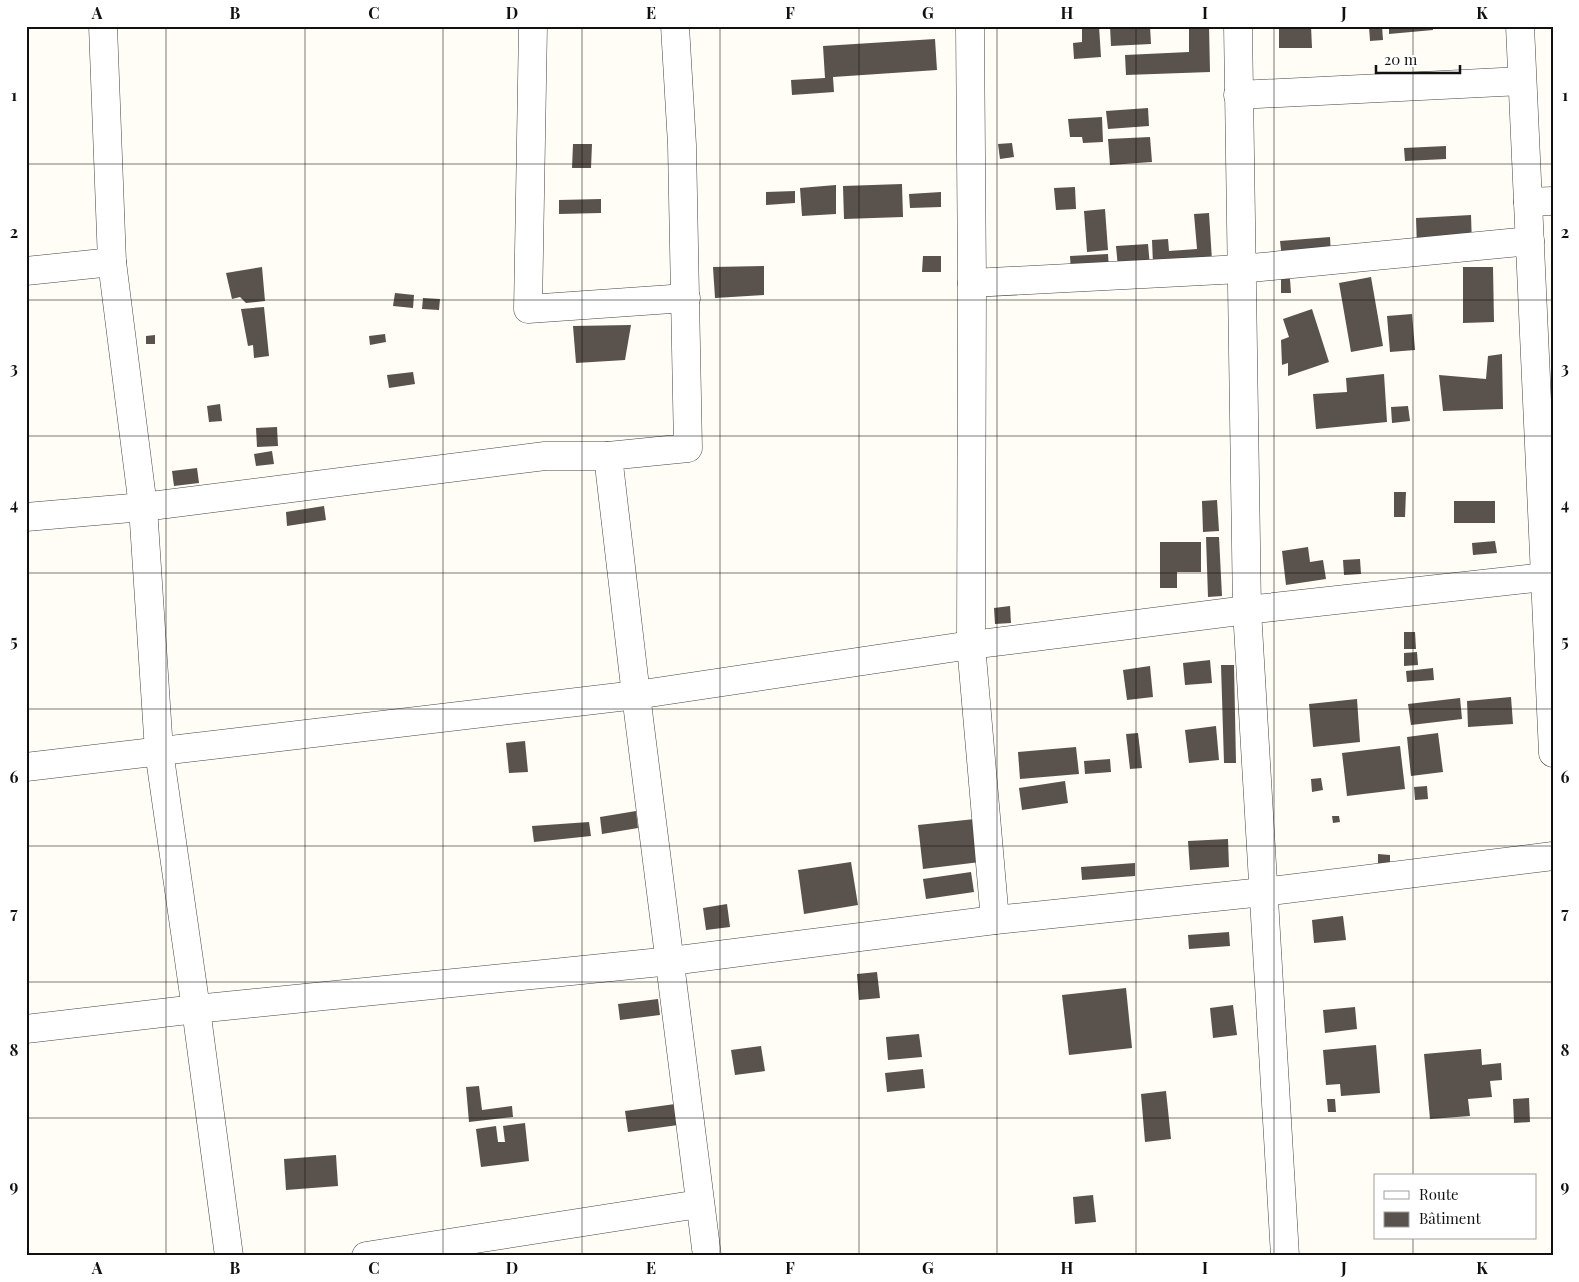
<svg xmlns="http://www.w3.org/2000/svg" width="1579" height="1282" font-family="'Playfair Display',serif">
	<rect width="100%" height="100%" fill="#fffdf5"/>
	<g fill="#5a524d">
		<polygon points="1082,26 1099,26 1101,57 1074,59 1073,43 1082,42"/>
		<polygon points="1110,26 1150,26 1151,44 1111,46"/>
		<polygon points="1189,26 1209,26 1210,72 1126,75 1125,55 1189,52"/>
		<polygon points="1279,26 1311,26 1312,48 1279,48"/>
		<polygon points="1369,26 1382,26 1383,40 1370,41"/>
		<polygon points="1389,26 1433,26 1433,30 1389,34"/>
		<polygon points="935,39 937,70 833,77 834,92 792,95 791,80 825,78 823,46"/>
		<polygon points="1148,108 1149,126 1108,129 1106,111"/>
		<polygon points="1102,117 1103,142 1083,143 1082,137 1070,137 1068,119"/>
		<polygon points="1150,137 1152,162 1110,165 1108,139"/>
		<polygon points="1012,143 1014,157 1000,159 998,144"/>
		<polygon points="573,144 592,144 591,168 572,168"/>
		<polygon points="1446,146 1446,159 1405,161 1404,148"/>
		<polygon points="902,184 903,217 844,219 843,186"/>
		<polygon points="836,185 836,214 802,216 800,188"/>
		<polygon points="1075,187 1076,209 1056,210 1054,188"/>
		<polygon points="795,191 795,203 766,205 766,192"/>
		<polygon points="941,192 941,207 910,208 909,194"/>
		<polygon points="601,199 601,213 559,214 559,200"/>
		<polygon points="1105,209 1108,250 1087,252 1084,211"/>
		<polygon points="1209,213 1212,260 1153,264 1152,240 1168,239 1169,251 1197,249 1194,214"/>
		<polygon points="1471,215 1472,245 1417,247 1416,218"/>
		<polygon points="1330,237 1331,255 1282,258 1280,241"/>
		<polygon points="1148,244 1150,266 1118,268 1116,246"/>
		<polygon points="1108,254 1109,270 1071,272 1070,256"/>
		<polygon points="923,256 941,256 941,272 922,272"/>
		<polygon points="764,266 764,295 715,298 713,267"/>
		<polygon points="262,267 265,301 246,303 240,297 232,299 226,273"/>
		<polygon points="1463,267 1493,267 1494,322 1463,323"/>
		<polygon points="1371,277 1383,346 1351,352 1339,283"/>
		<polygon points="1281,279 1290,279 1291,293 1281,293"/>
		<polygon points="395,293 414,295 413,308 393,306"/>
		<polygon points="423,298 440,299 439,310 422,309"/>
		<polygon points="264,307 269,356 254,358 253,345 248,346 241,309"/>
		<polygon points="1312,309 1329,362 1288,376 1288,363 1282,365 1281,340 1289,337 1283,319"/>
		<polygon points="1412,314 1415,350 1390,352 1387,316"/>
		<polygon points="631,325 625,360 576,363 573,326"/>
		<polygon points="385,334 386,342 370,345 369,336"/>
		<polygon points="155,335 155,344 146,344 146,336"/>
		<polygon points="1502,354 1503,409 1443,411 1439,375 1486,379 1488,356"/>
		<polygon points="413,372 415,384 389,388 387,375"/>
		<polygon points="1384,374 1387,422 1316,429 1313,394 1347,392 1346,378"/>
		<polygon points="220,404 222,421 209,422 207,406"/>
		<polygon points="1408,406 1410,421 1392,423 1391,407"/>
		<polygon points="277,427 278,446 257,447 256,428"/>
		<polygon points="272,451 274,464 256,466 254,454"/>
		<polygon points="197,468 199,483 174,486 172,471"/>
		<polygon points="1394,492 1406,492 1405,517 1394,517"/>
		<polygon points="1217,500 1219,531 1203,532 1202,501"/>
		<rect x="1454" y="501" width="41" height="22"/>
		<polygon points="324,506 326,520 287,526 286,512"/>
		<polygon points="1206,537 1219,537 1222,596 1208,597"/>
		<polygon points="1495,541 1497,553 1473,555 1472,543"/>
		<polygon points="1160,542 1201,542 1201,572 1177,572 1177,588 1160,588"/>
		<polygon points="1308,547 1310,562 1323,560 1326,579 1286,585 1282,551"/>
		<polygon points="1360,559 1361,574 1344,575 1343,560"/>
		<polygon points="1010,606 1011,623 995,624 994,608"/>
		<polygon points="1404,632 1415,632 1416,649 1404,649"/>
		<polygon points="1417,652 1418,665 1404,666 1404,653"/>
		<polygon points="1210,660 1212,683 1185,685 1183,663"/>
		<polygon points="1221,665 1234,665 1236,763 1224,763"/>
		<polygon points="1150,666 1153,697 1127,700 1123,670"/>
		<polygon points="1433,668 1434,680 1407,682 1406,671"/>
		<polygon points="1511,697 1513,724 1468,727 1467,701"/>
		<polygon points="1460,698 1462,719 1411,725 1408,704"/>
		<polygon points="1357,699 1360,742 1313,747 1309,704"/>
		<polygon points="1216,726 1219,760 1189,763 1185,730"/>
		<polygon points="1138,733 1142,768 1130,769 1126,734"/>
		<polygon points="1438,733 1443,772 1411,776 1407,737"/>
		<polygon points="525,741 528,772 509,773 506,743"/>
		<polygon points="1400,746 1405,789 1347,796 1342,753"/>
		<polygon points="1076,747 1079,774 1020,779 1018,752"/>
		<polygon points="1110,759 1111,772 1085,774 1084,761"/>
		<polygon points="1321,778 1323,790 1312,792 1311,779"/>
		<polygon points="1065,781 1068,803 1022,810 1019,788"/>
		<polygon points="1427,786 1428,799 1415,800 1414,787"/>
		<polygon points="636,811 638,828 602,834 600,817"/>
		<polygon points="1332,816 1339,816 1340,822 1333,823"/>
		<polygon points="975,819 980,862 923,869 918,825"/>
		<polygon points="589,822 591,836 534,842 532,826"/>
		<polygon points="1228,839 1229,867 1190,870 1188,841"/>
		<polygon points="1378,854 1390,855 1390,863 1378,864"/>
		<polygon points="851,862 858,905 804,914 798,870"/>
		<polygon points="1135,863 1135,876 1082,880 1081,867"/>
		<polygon points="971,872 974,892 926,899 923,879"/>
		<polygon points="727,904 730,927 706,930 703,908"/>
		<polygon points="1343,916 1346,940 1314,943 1312,920"/>
		<polygon points="1229,932 1230,946 1189,949 1188,935"/>
		<polygon points="877,972 880,998 859,1000 857,974"/>
		<polygon points="1126,988 1132,1048 1069,1055 1062,995"/>
		<polygon points="658,999 660,1015 620,1020 618,1004"/>
		<polygon points="1233,1005 1237,1035 1213,1038 1210,1008"/>
		<polygon points="1355,1007 1357,1029 1325,1033 1323,1010"/>
		<polygon points="919,1034 922,1057 888,1060 886,1037"/>
		<polygon points="1376,1045 1380,1093 1341,1096 1340,1084 1326,1085 1323,1050"/>
		<polygon points="761,1046 765,1071 735,1075 731,1050"/>
		<polygon points="1481,1049 1482,1065 1501,1063 1502,1080 1490,1081 1492,1097 1468,1099 1470,1116 1430,1119 1424,1054"/>
		<polygon points="923,1069 925,1088 887,1092 885,1073"/>
		<polygon points="479,1086 482,1110 512,1106 513,1117 469,1122 466,1087"/>
		<polygon points="1166,1091 1171,1139 1145,1142 1141,1094"/>
		<polygon points="1529,1098 1530,1122 1514,1123 1513,1099"/>
		<polygon points="1327,1099 1335,1099 1336,1112 1328,1112"/>
		<polygon points="675,1104 678,1125 628,1132 625,1111"/>
		<polygon points="525,1123 529,1161 481,1167 476,1129 496,1126 498,1142 505,1142 503,1126"/>
		<polygon points="336,1155 338,1186 286,1190 284,1159"/>
		<polygon points="1093,1195 1096,1222 1075,1224 1073,1197"/>
	</g>
	<g fill="none" stroke-linecap="round" stroke-linejoin="round">
		<defs>
			<g id="street">
				<polyline points="103,26 112,262 143,507 159,751 196,1009 229,1256"/>
				<polyline points="533,26 528,309 686,298"/>
				<polyline points="675,26 682,145 688,448 608,456 636,695 707,1256"/>
				<polyline points="970,26 972,283 971,645 995,920"/>
				<polyline points="1238,26 1247,610 1285,1256"/>
				<polyline points="1520,26 1553,753"/>
				<polyline points="1238,95 1522,81"/>
				<polyline points="1528,202 1553,201"/>
				<polyline points="26,271 112,262"/>
				<polyline points="972,283 1241,269 1530,241"/>
				<polyline points="26,517 143,507 545,456 608,456"/>
				<polyline points="26,767 636,695 971,645 1247,610 1553,576"/>
				<polyline points="26,1029 196,1009 671,961 995,920 1263,892 1553,856"/>
				<polyline points="366,1256 699,1204"/>
			</g>
		</defs>
		<use href="#street" stroke="#444" stroke-width="29"/>
		<use href="#street" stroke="#fff" stroke-width="28"/>
	</g>
	<path fill="none" stroke="#111" stroke-width="1" stroke-opacity="0.55" d="M166 26V1256M305 26V1256M443 26V1256M582 26V1256M720 26V1256M859 26V1256M997 26V1256M1136 26V1256M1274 26V1256M1413 26V1176M26 164H1553M26 300H1553M26 436H1553M26 573H1553M26 709H1553M26 846H1553M26 982H1553M26 1118H1553M1413 1238V1256"/>
	<rect width="1579" height="1282" fill="none" stroke="#ffffff" stroke-width="55"/>
	<rect x="1374" y="1174" width="162" height="65" fill="#ffffff" stroke="#a0a0a0"/>
	<rect x="1384" y="1191" width="25" height="8" fill="#ffffff" stroke="#a0a0a0"/>
	<text x="1419" y="1200" font-size="15" fill="#111111">Route</text>
	<rect x="1384" y="1212" width="25" height="15" fill="#5a524d" stroke="#a0a0a0"/>
	<text x="1419" y="1224" font-size="15" fill="#111111">Bâtiment</text>
	<path d="M1376 65v8h84v-8" fill="none" stroke="#111111" stroke-width="2.5"/>
	<text x="1384" y="65" font-size="15" fill="#111111" stroke="#ffffff" stroke-width="4" paint-order="stroke">20 m</text>
	<rect x="28" y="28" width="1524" height="1226" fill="none" stroke="#111" stroke-width="2"/>
	<g font-size="16" text-anchor="middle" font-weight="bold" fill="#111">
		<text x="97" y="19">A</text>
		<text x="235" y="19">B</text>
		<text x="374" y="19">C</text>
		<text x="512" y="19">D</text>
		<text x="651" y="19">E</text>
		<text x="790" y="19">F</text>
		<text x="928" y="19">G</text>
		<text x="1067" y="19">H</text>
		<text x="1205" y="19">I</text>
		<text x="1344" y="19">J</text>
		<text x="1482" y="19">K</text>
		<text x="14" y="101">1</text>
		<text x="1565" y="101">1</text>
		<text x="14" y="238">2</text>
		<text x="1565" y="238">2</text>
		<text x="14" y="374">3</text>
		<text x="1565" y="374">3</text>
		<text x="14" y="510">4</text>
		<text x="1565" y="510">4</text>
		<text x="14" y="647">5</text>
		<text x="1565" y="647">5</text>
		<text x="14" y="783">6</text>
		<text x="1565" y="783">6</text>
		<text x="14" y="919">7</text>
		<text x="1565" y="919">7</text>
		<text x="14" y="1056">8</text>
		<text x="1565" y="1056">8</text>
		<text x="14" y="1192">9</text>
		<text x="1565" y="1192">9</text>
		<text x="97" y="1274">A</text>
		<text x="235" y="1274">B</text>
		<text x="374" y="1274">C</text>
		<text x="512" y="1274">D</text>
		<text x="651" y="1274">E</text>
		<text x="790" y="1274">F</text>
		<text x="928" y="1274">G</text>
		<text x="1067" y="1274">H</text>
		<text x="1205" y="1274">I</text>
		<text x="1344" y="1274">J</text>
		<text x="1482" y="1274">K</text>
	</g>
</svg>
